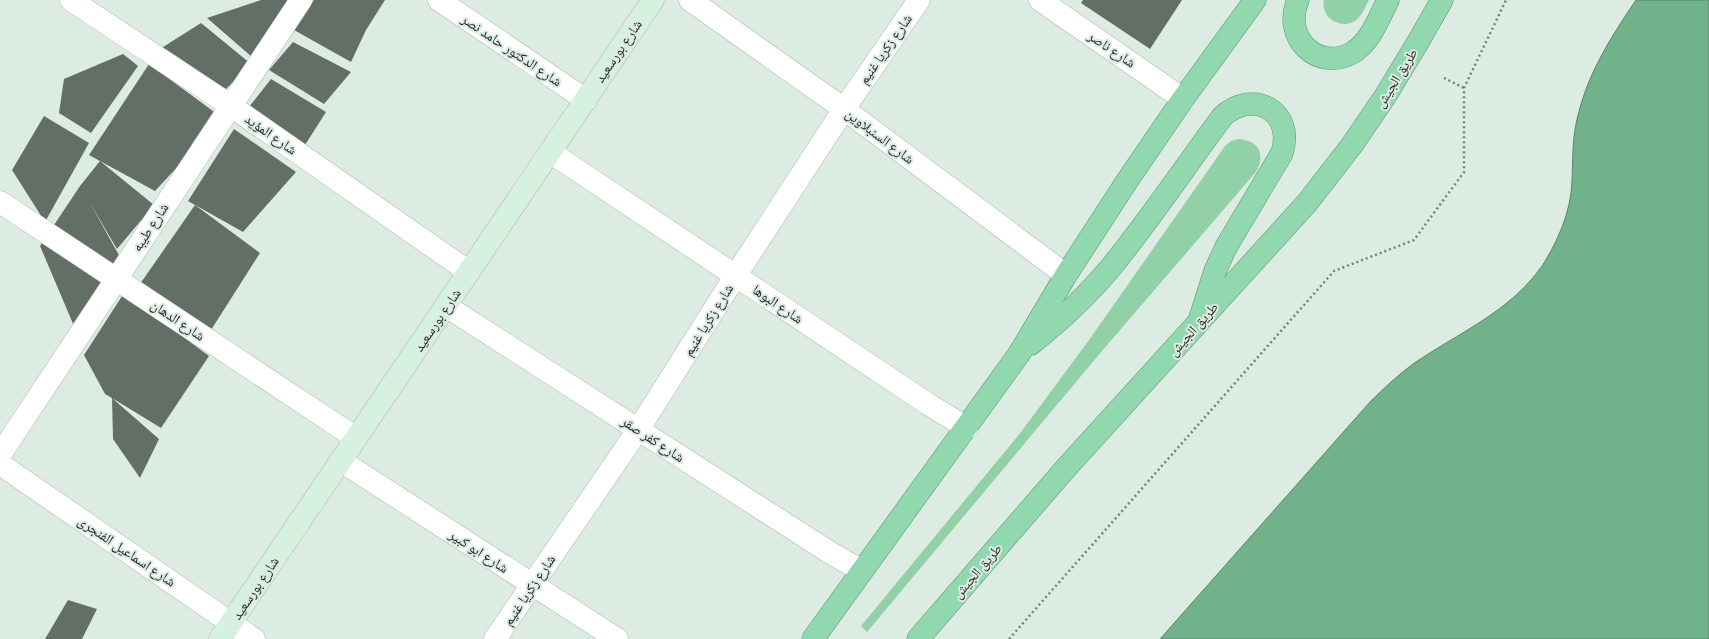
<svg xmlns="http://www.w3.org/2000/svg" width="1709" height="639" font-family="'Exo 2','Noto Naskh Arabic',sans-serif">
	<rect width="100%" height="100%" fill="#ddece2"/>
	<g fill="#92d1a8">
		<path d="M1324 0H1369C1365 7 1362 16 1355 21 1340 30 1320 17 1324 0Z"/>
		<path d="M1239 139C1259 141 1266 154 1256 172L1102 351 867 632 861 626 1021 432 1089 340 1225 146 1231 141Z"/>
	</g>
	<path fill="#72b28a" stroke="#59876a" d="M1636 0H1709V639H1160L1370 402C1384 388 1398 375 1413 364 1458 333 1510 312 1542 266 1558 241 1571 211 1572 181 1573 162 1572 143 1576 124 1586 76 1609 40 1636 0Z"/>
	<g fill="#626f66">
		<polygon points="261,0 298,0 252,57 207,18"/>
		<polygon points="314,0 385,0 366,30 351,62 294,30"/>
		<polygon points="1083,0 1182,0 1150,49 1081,3"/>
		<polygon points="201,23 251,64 225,90 152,54"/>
		<polygon points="293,42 351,72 324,104 269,70"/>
		<polygon points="123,54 138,66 91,133 59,113 64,79"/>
		<polygon points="149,64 217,114 194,149 155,191 100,161 154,205 117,249 90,203 120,257 99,281 104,285 74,326 40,246 80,186 100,161 89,155"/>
		<polygon points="271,79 326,112 305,145 249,107"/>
		<polygon points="44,116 89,143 45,222 12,170"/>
		<polygon points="234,129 296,172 243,232 188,201"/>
		<polygon points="195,205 260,253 211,330 140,284"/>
		<polygon points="124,293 209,356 161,428 112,398 159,439 140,478 113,439 112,398 105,394 84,355"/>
		<polygon points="68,600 97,609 82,639 45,639"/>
	</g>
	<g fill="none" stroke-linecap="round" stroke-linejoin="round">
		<defs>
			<g id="minor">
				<polyline points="71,0 231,106 469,272"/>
				<polyline points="439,0 586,100"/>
				<polyline points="690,0 844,109 1066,275"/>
				<polyline points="1040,0 1183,99"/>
				<polyline points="550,152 928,404 967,428"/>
				<polyline points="0,202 356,438"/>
				<polyline points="446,306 829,552 862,571"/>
				<polyline points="0,455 301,0"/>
				<polyline points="341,461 617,639"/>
				<polyline points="0,464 254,639"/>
				<polyline points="495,639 638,430 736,275 844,109 919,0"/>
			</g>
			<polyline id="secondary" points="220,639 653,0"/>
			<g id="trunk">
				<path d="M1298 0C1282 37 1317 72 1352 53 1370 43 1379 18 1388 0"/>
				<path d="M1031 344C1060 321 1088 295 1112 266 1151 218 1185 167 1222 117 1253 88 1295 111 1282 153L1226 247 1215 271 1200 318"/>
				<polyline points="813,639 1019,354 1066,275 1127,181 1183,99 1255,0"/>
				<polyline points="918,639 1066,468 1307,203 1352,145 1386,95 1418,42 1442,0"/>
			</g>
		</defs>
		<use href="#minor" stroke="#aab8ae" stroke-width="23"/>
		<use href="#secondary" stroke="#aab8ae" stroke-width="23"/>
		<use href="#trunk" stroke="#58936f" stroke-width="23"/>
		<g stroke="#76807a" stroke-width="2.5" stroke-dasharray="2 3" stroke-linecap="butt">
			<polyline points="1444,78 1464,88"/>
			<polyline points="1009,639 1334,271 1414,240 1464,172 1464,88 1506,0"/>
		</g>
		<use href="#minor" stroke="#fff" stroke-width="22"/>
		<use href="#secondary" stroke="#d6f1e0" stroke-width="22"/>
		<use href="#trunk" stroke="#92d8ae" stroke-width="22"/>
	</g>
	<g text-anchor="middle" stroke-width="4" stroke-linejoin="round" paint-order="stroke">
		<g font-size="14" fill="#1e2320" stroke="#ddece2">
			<text transform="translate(885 49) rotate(-55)" y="5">شارع زكريا غنيم</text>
			<text transform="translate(1112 49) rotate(34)" y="5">شارع ناصر</text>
			<text transform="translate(512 50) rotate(34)" y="5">شارع الدكتور حامد نصر</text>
			<text transform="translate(618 51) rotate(-56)" y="5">شارع بورسعيد</text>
			<text transform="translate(1396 78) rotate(-58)" y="5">طريق الجيش</text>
			<text transform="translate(271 134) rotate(35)" y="5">شارع المؤيد</text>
			<text transform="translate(880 136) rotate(37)" y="5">شارع السنبلاوين</text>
			<text transform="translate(150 227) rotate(-57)" y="5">شارع طيبه</text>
			<text transform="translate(778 304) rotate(34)" y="5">شارع البوها</text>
			<text transform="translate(178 320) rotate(34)" y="5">شارع الدهان</text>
			<text transform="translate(437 320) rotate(-56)" y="5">شارع بورسعيد</text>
			<text transform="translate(708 320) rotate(-58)" y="5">شارع زكريا غنيم</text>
			<text transform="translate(1193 329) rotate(-48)" y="5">طريق الجيش</text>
			<text transform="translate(653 439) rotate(33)" y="5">شارع كفر صقر</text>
			<text transform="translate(127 551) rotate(34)" y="5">شارع اسماعيل الفنجرى</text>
			<text transform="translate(479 551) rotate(33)" y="5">شارع ابو كبير</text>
			<text transform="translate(977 571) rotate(-49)" y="5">طريق الجيش</text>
			<text transform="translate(255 588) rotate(-56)" y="5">شارع بورسعيد</text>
			<text transform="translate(529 590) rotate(-56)" y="5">شارع زكريا غنيم</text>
		</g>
	</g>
</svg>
